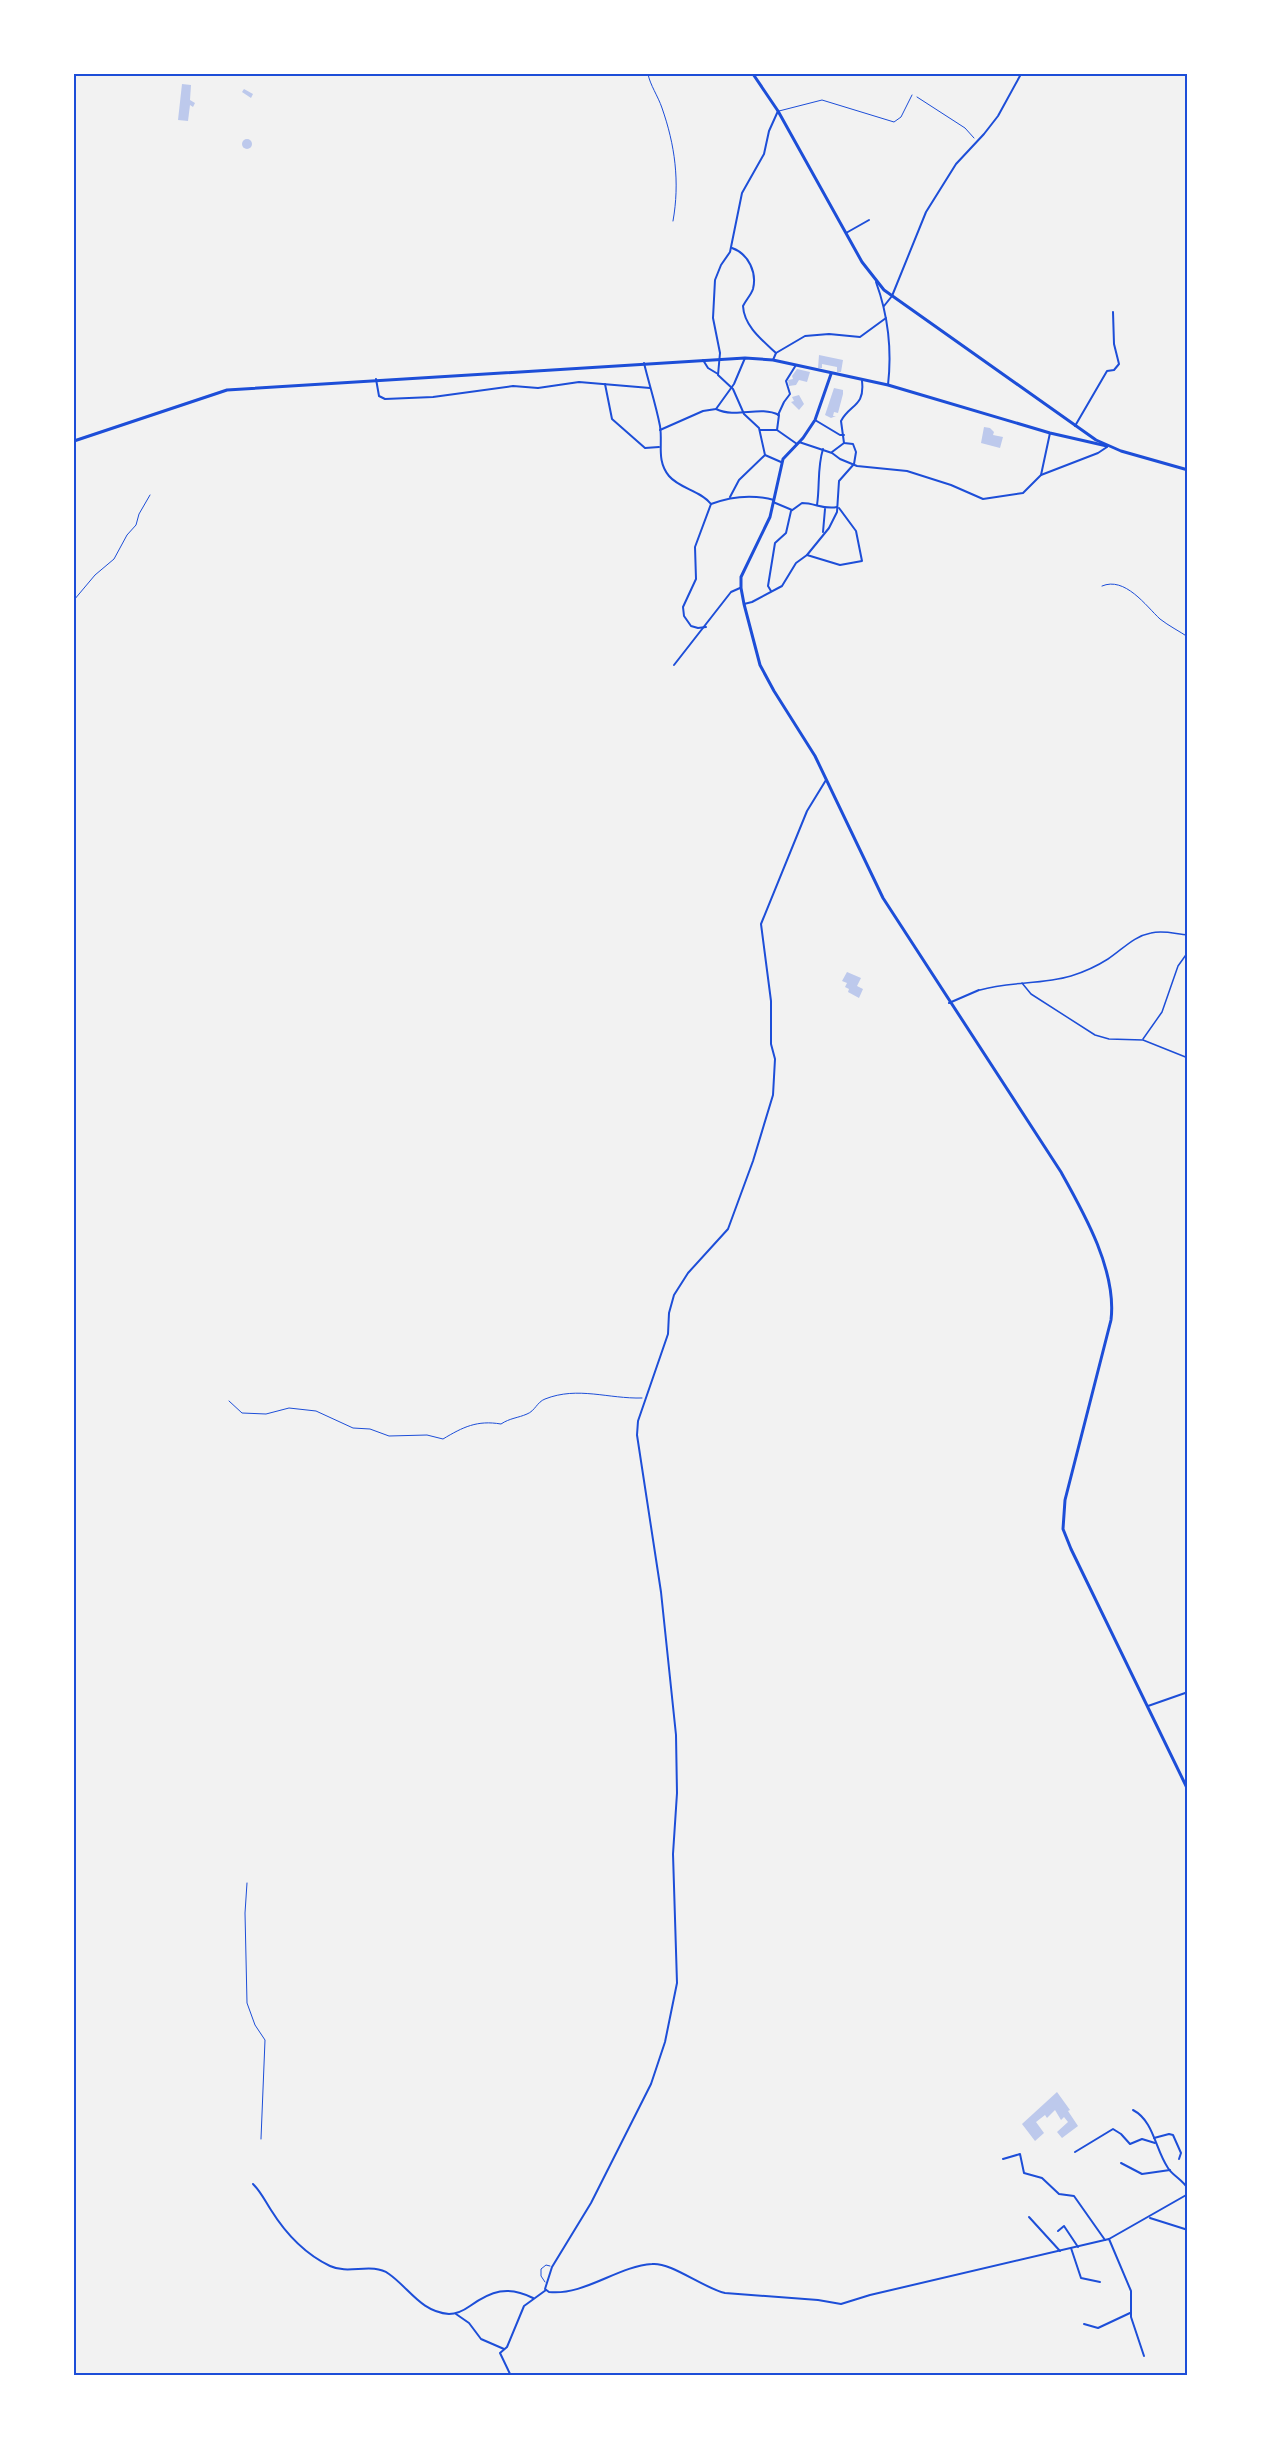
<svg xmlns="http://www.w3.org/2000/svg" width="1261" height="2449" font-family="'Varela Round',sans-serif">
	<rect width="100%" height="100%" fill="#f2f2f2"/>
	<g fill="#bdc9ec">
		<polygon points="182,84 191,85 190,100 195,103 193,107 190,105 188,121 178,120"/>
		<polygon points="244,89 253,94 251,98 242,92"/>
		<circle cx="247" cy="144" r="5"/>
		<polygon points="819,355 843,360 841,372 837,372 837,367 822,364 822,368 818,368"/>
		<polygon points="797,369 810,372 807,382 799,380 796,385 789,386 788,380 793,379 792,376"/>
		<polygon points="834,388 843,390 843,394 838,413 834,412 833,416 836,416 831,418 825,415"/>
		<polygon points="799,395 804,404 799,410 791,402 794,401 792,397"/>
		<polygon points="984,427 990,428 994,432 993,435 1003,437 1000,448 981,443"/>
		<polygon points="847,972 861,978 857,986 863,989 859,998 848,992 849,989 845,987 847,983 842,981"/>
		<polygon points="1057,2092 1070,2110 1068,2111 1078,2126 1062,2138 1057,2132 1068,2122 1064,2117 1061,2120 1055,2110 1047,2118 1045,2115 1036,2122 1044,2133 1035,2141 1022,2124"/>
	</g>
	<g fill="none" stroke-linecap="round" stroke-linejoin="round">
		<g stroke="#1d4ed8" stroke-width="1">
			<path d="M648 74C650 85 658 96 662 108 675 145 680 182 673 221"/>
			<polyline points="917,97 965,128 974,138"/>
			<path d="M1102 586C1125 576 1146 606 1160 619 1169 626 1179 631 1188 637"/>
			<polyline points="74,600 95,575 114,559 127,535 136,525 139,514 150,495"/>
			<path d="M229 1401 242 1413 266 1414 289 1408 316 1411 353 1428 370 1429 389 1436 427 1435 443 1439C463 1427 477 1420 501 1424 510 1418 518 1418 527 1414 535 1411 537 1402 545 1399 578 1386 608 1399 642 1398"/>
			<polyline points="247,1883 245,1913 247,2003 255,2025 265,2040 261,2139"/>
		</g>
		<g stroke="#1d4ed8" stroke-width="1">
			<polyline points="779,111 822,100 894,122 901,117 912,95"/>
			<polyline points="545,2282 541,2276 541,2269 546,2265 550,2266"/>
		</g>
		<g stroke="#1d4ed8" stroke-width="1.5">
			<polyline points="1022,983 1031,994 1095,1035 1109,1039 1143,1040 1188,1058"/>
			<path d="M980 990C1010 981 1041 985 1071 976 1084 972 1097 966 1108 959 1123 949 1134 936 1151 933 1164 930 1175 934 1188 935"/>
			<polyline points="1143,1039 1162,1012 1178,966 1188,952"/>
		</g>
		<g stroke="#1d4ed8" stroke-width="2">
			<polyline points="846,233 869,220"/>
			<path d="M732 248C749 254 757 273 753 289 751 295 746 300 743 306 744 326 762 340 776 353"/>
			<polyline points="892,296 926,212 956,164 984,134 998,116 1021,74"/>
			<polyline points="703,360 708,368 718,374"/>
			<polyline points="773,360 776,353 805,336 829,334 860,337 886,318"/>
			<path d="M644 363C649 384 656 405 660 426 663 444 656 460 669 476 680 489 700 490 711 504"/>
			<polyline points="376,379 379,396 385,399 433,397 513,386 538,388 579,382 650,388"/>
			<polyline points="605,384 612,419 645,448 659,447"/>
			<path d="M716 409C737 419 759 405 779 415L777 430"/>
			<polyline points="778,415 784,402 790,394 786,381 796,365"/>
			<polyline points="815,420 840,435 844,435"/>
			<polyline points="1075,426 1107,371 1114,370 1119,364 1114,344 1113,312"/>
			<polyline points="660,430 703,411 716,409 734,384 745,358"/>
			<polyline points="760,430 777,430 797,444"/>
			<polyline points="799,442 832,453 840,459 857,466 907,471 951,485 983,499 1023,493 1041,475 1098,453 1107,447"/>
			<polyline points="832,452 844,443"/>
			<polyline points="765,455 781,462"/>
			<polyline points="1041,475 1050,433"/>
			<polyline points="730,497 739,480 765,455 759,428 744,414 733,389 718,375 720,353 713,318 715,280 721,265 730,252 742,193 764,154 769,131 778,111"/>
			<polyline points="773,502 792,510"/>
			<path d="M711 504C732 496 752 494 774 500"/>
			<path d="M817 505C820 486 817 468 823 449"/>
			<polyline points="823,532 825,509"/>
			<polyline points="807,555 840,565 862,561 856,531 839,508"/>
			<path d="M771 591 768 586 775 543 786 533 791 511 802 503C815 503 824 510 837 507"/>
			<path d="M744 604 752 602 782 586 796 563 807 555 829 528 837 512 839 481 854 464 856 452 853 444 844 443 841 421C850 404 865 407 862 381"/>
			<polyline points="706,627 698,628 691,626 684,616 683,607 696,579 695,547 711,504"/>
			<polyline points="674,665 731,592 740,588"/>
			<polyline points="949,1003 979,990"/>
			<polyline points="1148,1706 1188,1692"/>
			<path d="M1133 2110C1154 2121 1155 2149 1168 2168 1173 2176 1183 2180 1188 2189"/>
			<polyline points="1154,2138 1169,2134 1173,2135 1181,2153 1179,2159"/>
			<polyline points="1075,2152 1113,2129 1121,2134 1130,2144 1142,2139 1155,2143"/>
			<polyline points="1003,2159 1020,2154 1024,2173 1042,2178 1059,2194 1074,2196 1105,2240"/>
			<polyline points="1121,2163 1142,2174 1170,2170"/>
			<path d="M253 2184C261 2192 265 2201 271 2210 286 2234 305 2254 330 2266 349 2275 372 2262 389 2274 409 2288 421 2312 449 2314 457 2314 463 2311 470 2306 491 2291 508 2285 533 2298"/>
			<polyline points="1029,2217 1060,2251"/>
			<polyline points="1150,2218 1188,2230"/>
			<polyline points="1058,2231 1064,2226 1078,2247"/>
			<polyline points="1109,2239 1131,2291 1131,2317 1144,2356"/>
			<polyline points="1071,2248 1081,2278 1100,2282"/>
			<polyline points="456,2314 469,2323 481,2339 504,2349"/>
			<polyline points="1084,2324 1098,2328 1130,2313"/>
			<polyline points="511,2376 500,2353 507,2347 524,2306 546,2290"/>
		</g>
		<g stroke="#1d4ed8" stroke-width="2">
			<path d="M876 282C888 315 892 350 888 385"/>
			<polyline points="884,306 892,296"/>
			<path d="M826 780 807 811 761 924 771 1001V1044L775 1059 773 1095 753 1161 728 1229 688 1273 674 1295 669 1313 668 1334 638 1421 637 1435 661 1592 676 1735 677 1793 673 1854 677 1983 665 2042 651 2084 591 2203 552 2267 545 2289 549 2292C584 2296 618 2266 652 2264 671 2262 703 2288 725 2293L818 2300 841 2304 870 2295 1109 2239 1188 2194"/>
		</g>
		<g stroke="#1d4ed8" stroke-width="3">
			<path d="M831 374 815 420 803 438 783 459 770 517 741 577V588L744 604 760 665 774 691 815 756 883 898 1061 1172C1084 1213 1117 1271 1111 1320L1065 1500 1063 1529 1071 1549 1188 1790"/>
			<polyline points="74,441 227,390 745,358 773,360 888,385 1050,433 1107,446"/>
		</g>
		<polyline stroke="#1d4ed8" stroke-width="3" points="753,74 778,111 862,262 884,290 1096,440 1121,451 1188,470"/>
	</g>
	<rect width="1261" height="2449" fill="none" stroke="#ffffff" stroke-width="150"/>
	<rect x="75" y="75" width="1111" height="2299" fill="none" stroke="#1d4ed8" stroke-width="2"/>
</svg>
